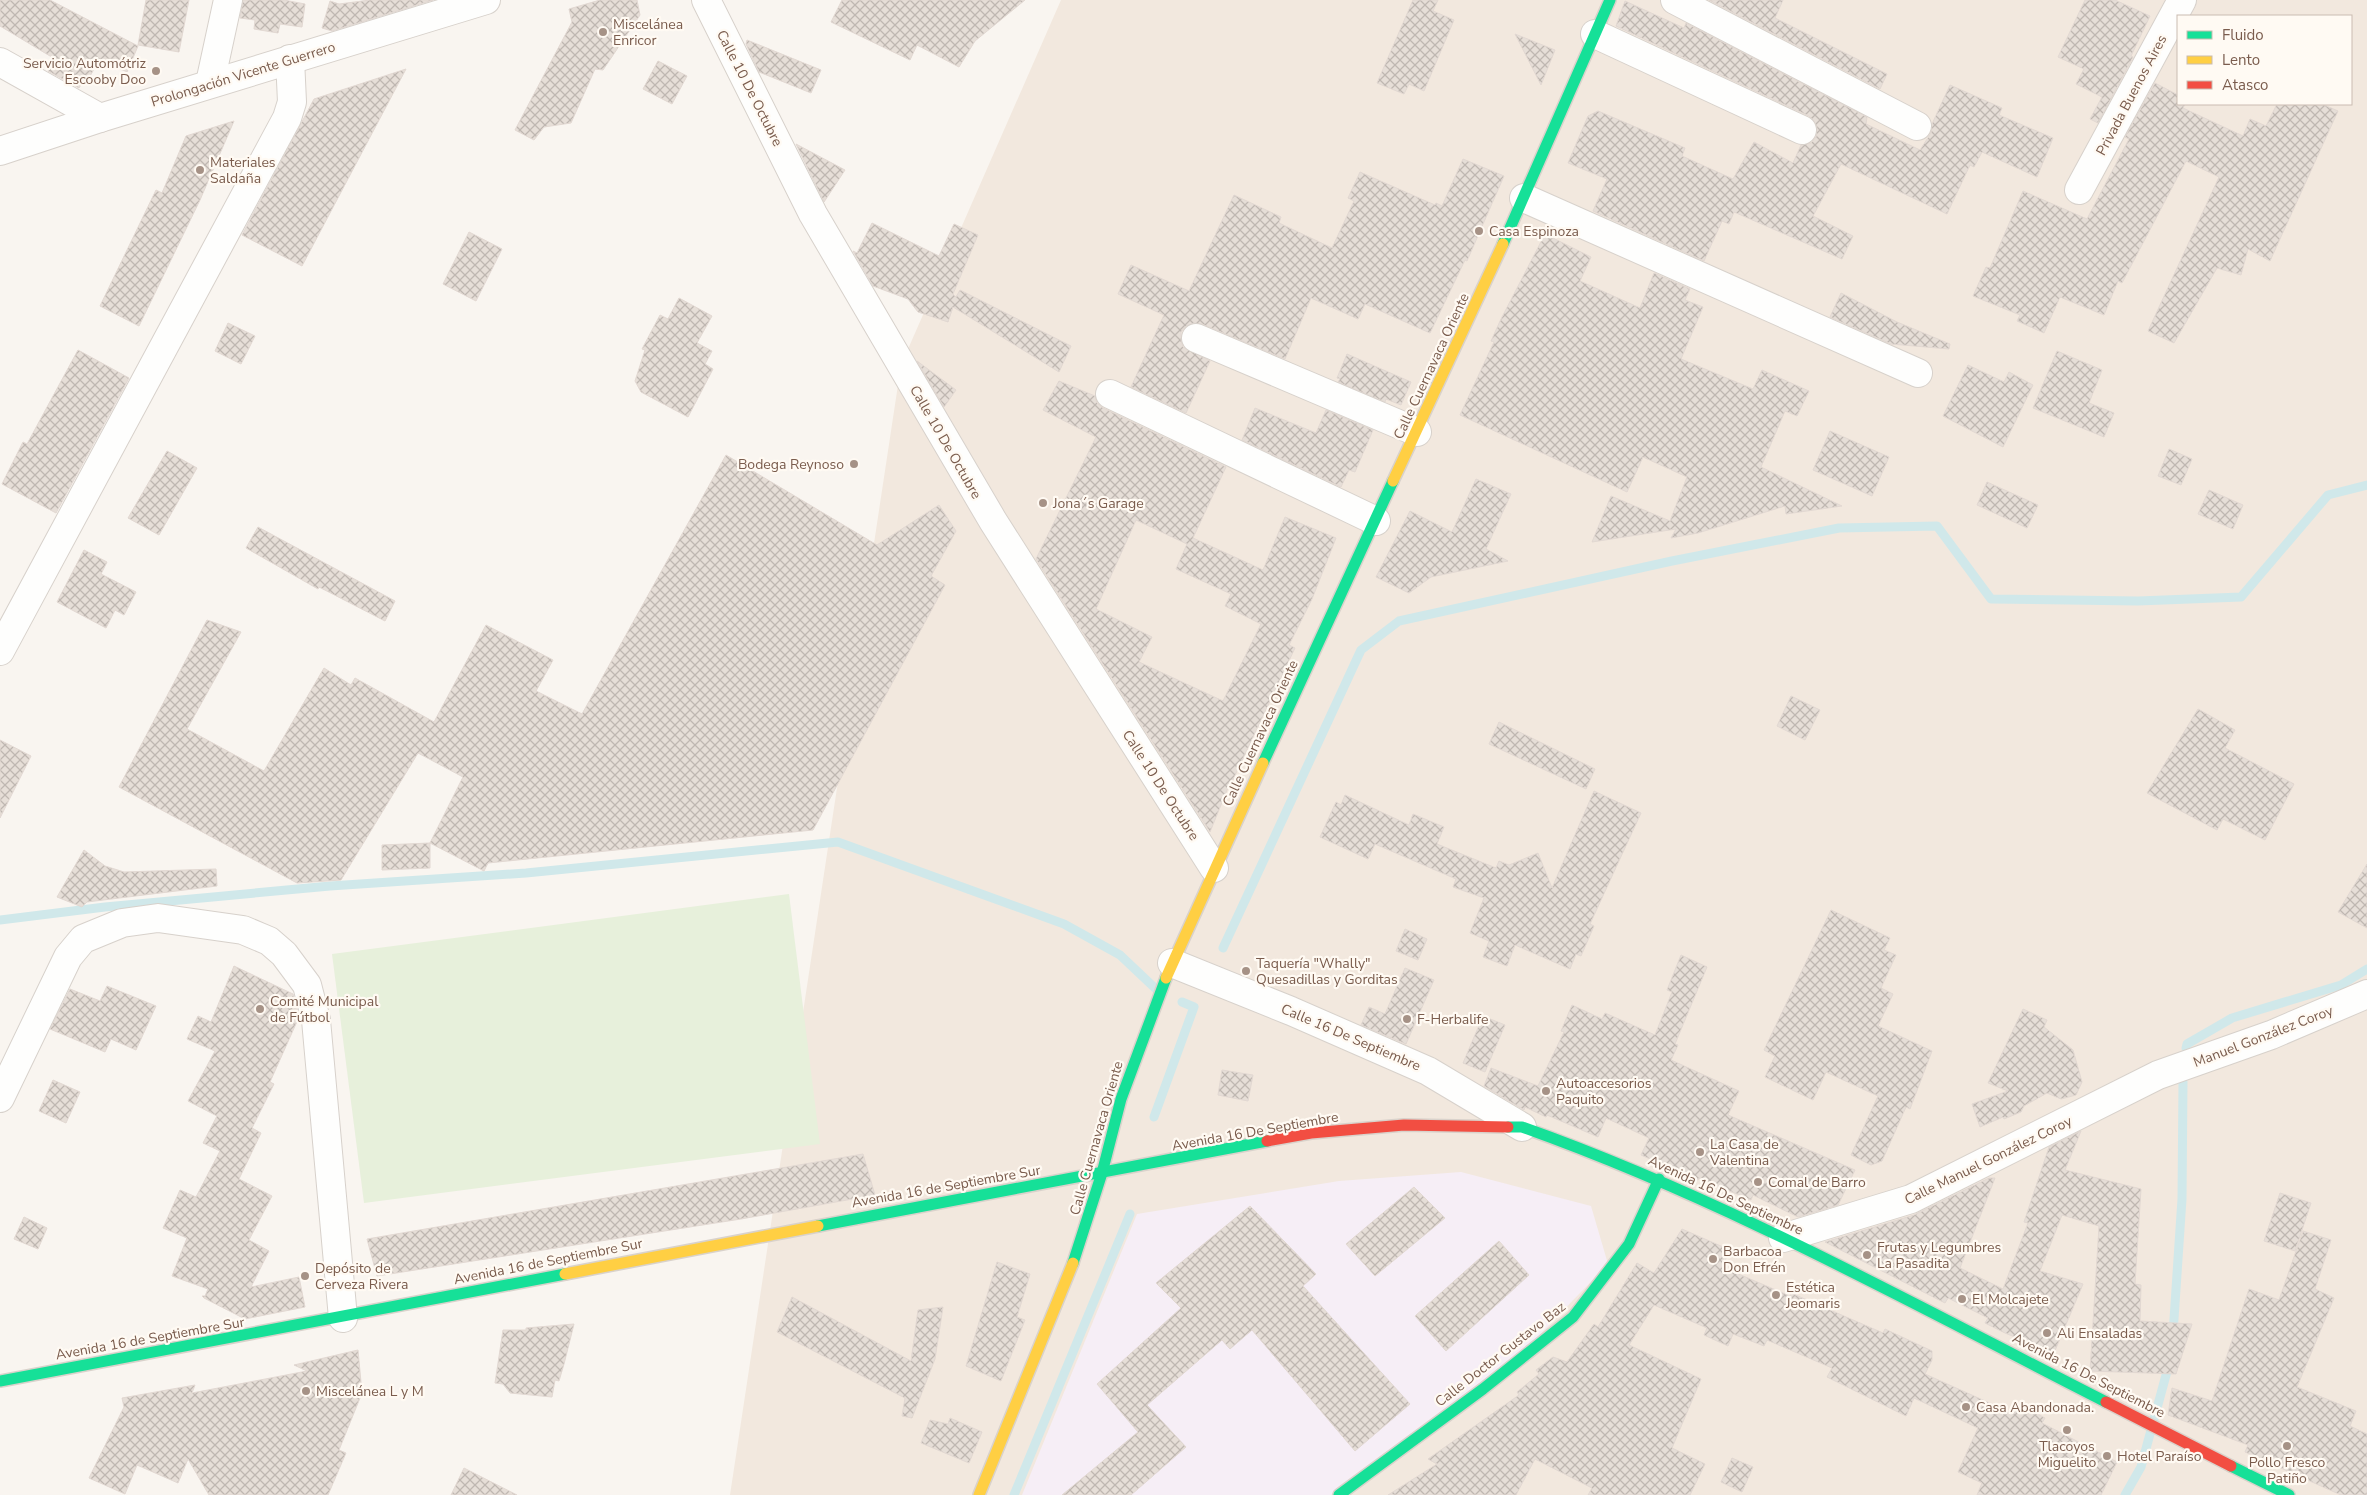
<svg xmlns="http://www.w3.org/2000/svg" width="2367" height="1495" font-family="'Nunito Sans',sans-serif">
	<defs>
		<pattern id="building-cross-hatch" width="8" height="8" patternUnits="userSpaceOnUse" patternTransform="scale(1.25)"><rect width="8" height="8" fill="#e6ded7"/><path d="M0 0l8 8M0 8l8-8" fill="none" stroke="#bfb7b1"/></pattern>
	</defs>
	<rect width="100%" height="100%" fill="#f9f5f0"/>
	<path fill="#f2e8de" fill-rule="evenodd" d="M1061 0H2367V1495H730L901 365ZM2178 16H2351V104H2178Z"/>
	<polygon fill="#f6eef6" points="1461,1172 1591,1206 1608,1264 1523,1352 1331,1495 1022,1495 1137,1214 1339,1181"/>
	<polygon fill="#e7f0db" points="789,894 820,1144 364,1203 332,954"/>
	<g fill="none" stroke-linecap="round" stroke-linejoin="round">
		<g stroke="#d0e8ea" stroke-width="9">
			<polyline points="0,920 105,907 330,886 526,873 838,842 1064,924 1120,955 1157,990"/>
			<polyline points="1223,948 1361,650 1399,621 1672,561 1839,528 1937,526 1991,599 2138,601 2241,597 2328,495 2367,485"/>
			<polyline points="2186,1048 2187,1044 2232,1018 2341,985 2367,969"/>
			<polyline points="1154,1117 1194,1007 1182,1002"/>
			<polyline points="2173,1334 2182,1199 2183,1082"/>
			<polyline points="1014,1495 1130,1214"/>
			<polyline points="2125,1495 2141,1467 2169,1364"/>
		</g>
	</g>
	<g fill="url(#building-cross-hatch)" stroke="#e2d8d2" fill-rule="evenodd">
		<polygon points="0,0 50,0 138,46 127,72 99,60 89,78 86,76 79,88 48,71 55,59 0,26"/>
		<polygon points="146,0 189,0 179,52 138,45"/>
		<polygon points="243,0 284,0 305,4 302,27 280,24 278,33 254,29 255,20 240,18"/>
		<polygon points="370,0 433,0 332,31 322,28 330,1 339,4"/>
		<polygon points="600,0 637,0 640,15 603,70 595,69 571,123 544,127 534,140 515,130 572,22 569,9"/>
		<polygon points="842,0 1025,0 975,41 959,67 917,45 910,60 831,22"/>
		<polygon points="1413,0 1438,0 1433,11 1454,20 1424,91 1409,84 1404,94 1377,83"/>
		<polygon points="1709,0 1783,0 1775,18 1887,74 1880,89"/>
		<polygon points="2085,0 2115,0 2150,16 2131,56 2133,57 2098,123 2090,119 2102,97 2076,84 2084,69 2058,57"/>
		<polygon points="1625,1 1684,28 1686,23 1867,117 1866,124 1920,150 1931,133 1932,124 1950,85 2002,108 1999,115 2053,138 2037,177 1982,152 1974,167 1970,165 1947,214 1841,164 1813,216 1853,236 1842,259 1734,212 1729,224 1722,221 1704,261 1593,211 1607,179 1568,163 1588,116 1598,111 1685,148 1682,156 1733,179 1754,142 1793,163 1801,145 1811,143 1816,137 1817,128 1814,121 1809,116 1616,26"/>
		<polygon points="1515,34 1555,50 1541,85"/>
		<polygon points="747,40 821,70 811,93 759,72 746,44"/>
		<polygon points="658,61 687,76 672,104 643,89"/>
		<polygon points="406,69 302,266 242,235 314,99"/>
		<polygon points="2155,83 2178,95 2178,104 2185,104 2183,108 2243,136 2250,119 2266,126 2277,104 2322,104 2338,111 2270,261 2248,249 2241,275 2217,268 2174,343 2148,331 2219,177 2186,161 2122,283 2118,281 2104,315 2060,297 2044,333 2017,321 2020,315 1973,296 1986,267 1990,268 2023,191 2087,219 2129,139 2125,137"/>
		<polygon points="234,121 200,200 139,326 100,306 156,190 162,193 186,136"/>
		<polygon points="796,144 845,170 824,202"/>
		<polygon points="1463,159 1504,176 1467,261 1465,260 1430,333 1365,304 1358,319 1311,298 1285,359 1202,324 1194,323 1186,326 1181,332 1181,340 1183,347 1210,361 1186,413 1131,387 1164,315 1118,294 1131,265 1189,291 1234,195 1281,217 1279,223 1332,248 1354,201 1348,198 1360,172 1435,205 1436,203 1442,206"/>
		<polygon points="872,223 939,256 954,224 978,235 953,294 956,297 960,290 1071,346 1059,372 953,307 948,322 918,312 908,299 873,286 853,251 857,253"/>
		<polygon points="469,232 502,249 476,301 443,284"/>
		<polygon points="1545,234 1591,257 1580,281 1640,308 1654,273 1690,289 1685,300 1703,307 1681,359 1753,389 1762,370 1809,391 1797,416 1785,411 1761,467 1842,506 1786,514 1785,506 1698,533 1671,538 1676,529 1592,542 1611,496 1670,521 1687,477 1643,457 1627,492 1460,415 1494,342 1491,341 1501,319"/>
		<polygon points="1841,293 1897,322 1950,344 1949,349 1891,344 1830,317"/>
		<polygon points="679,298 712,316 697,343 712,351 705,364 713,369 688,417 641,392 635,381 645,350 642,349 660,315 668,319"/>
		<polygon points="228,323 255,336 241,364 215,351"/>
		<polygon points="78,350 129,378 56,513 2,484 23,442 27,444"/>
		<polygon points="2057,351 2102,370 2089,403 2114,413 2104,437 2033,408"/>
		<polygon points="1347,354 1411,382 1401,405 1386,399 1385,402 1338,382 1340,379 1337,378"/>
		<polygon points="917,361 956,390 944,407"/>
		<polygon points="1968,365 2004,382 2009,372 2033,385 2003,447 1943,416"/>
		<path d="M1059 381 1095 396 1097 403 1103 408 1226 467 1193 538 1263 570 1285 517 1336 538 1312 599 1289 645 1295 648 1230 786 1229 785 1210 832 1036 559 1096 437 1043 410ZM1136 520 1187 544 1176 569 1231 594 1225 606 1261 624 1223 701 1139 662 1152 637 1096 609Z"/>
		<polygon points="1255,408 1316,433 1326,410 1373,430 1355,472 1349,470 1341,487 1242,440"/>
		<polygon points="1830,431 1889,457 1872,496 1813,470"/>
		<polygon points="2169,449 2192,459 2181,485 2158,476"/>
		<polygon points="167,451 197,468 159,535 128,518"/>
		<polygon points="726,455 877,545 939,505 956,531 931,576 945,585 813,830 488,863 484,871 430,843 463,777 418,753 341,880 297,883 119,787 207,620 241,632 187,729 264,771 324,668 351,685 355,678 434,722 486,625 553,660 536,691 582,714"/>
		<polygon points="1476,479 1511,494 1486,549 1508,561 1431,577 1409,593 1376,577 1410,511 1452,532"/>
		<polygon points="1987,482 2038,505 2027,528 1977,505"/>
		<polygon points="2209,490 2243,505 2233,529 2198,514"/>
		<polygon points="258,527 395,601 385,621 319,587 318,589 246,548"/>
		<polygon points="84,550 107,562 101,574 136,592 124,615 115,610 106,628 57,602"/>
		<polygon points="1791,696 1820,710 1805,740 1777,726"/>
		<polygon points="2198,709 2235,730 2225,748 2294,784 2265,840 2223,819 2217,830 2147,793"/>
		<polygon points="1499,722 1595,769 1586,789 1489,744"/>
		<polygon points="0,740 31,756 0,818"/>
		<polygon points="1594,791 1641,813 1590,924 1594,926 1581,956 1576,954 1570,969 1515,945 1507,966 1483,957 1489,941 1470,933 1484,898 1453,887 1456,879 1375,844 1368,859 1320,837 1336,802 1341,805 1345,795 1409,825 1413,814 1444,827 1437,844 1496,868 1499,861 1509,865 1538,853 1552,888"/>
		<polygon points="430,843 430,868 382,870 382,845"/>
		<polygon points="84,850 105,866 124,872 216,869 217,886 87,902 82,907 57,897"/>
		<polygon points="2367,864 2367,928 2338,912"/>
		<polygon points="1831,910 1890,938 1884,950 1896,955 1881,988 1893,994 1878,1026 1932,1051 1910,1109 1906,1107 1882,1161 1871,1165 1851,1155 1878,1096 1826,1072 1813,1100 1765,1077 1775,1056 1764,1050"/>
		<polygon points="1405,929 1427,939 1418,960 1396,951"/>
		<polygon points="1681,955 1707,967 1675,1044 1678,1045 1671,1060 1739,1091 1728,1115 1855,1170 1838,1205 1798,1217 1753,1195 1751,1200 1699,1178 1698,1180 1641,1155 1649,1138 1606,1118 1598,1137 1547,1115 1546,1117 1525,1107 1524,1110 1484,1086 1491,1068 1538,1086 1564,1032 1561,1031 1572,1005 1602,1019 1605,1013 1655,1035 1672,992 1667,990"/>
		<polygon points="234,966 293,994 299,1017 270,1082 274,1084 252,1128 261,1133 239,1179 272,1196 249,1240 269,1251 251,1287 299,1277 305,1307 245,1319 204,1298 202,1296 205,1296 208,1289 172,1276 187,1238 163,1228 180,1190 196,1197 220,1151 203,1143 217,1116 188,1101 215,1051 187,1039 198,1016 211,1022"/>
		<polygon points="1405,968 1434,980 1406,1044 1361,1025 1369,1007 1385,1014"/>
		<polygon points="107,986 156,1006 136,1050 111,1039 105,1052 50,1029 70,989 100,1001"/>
		<polygon points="2023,1009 2047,1020 2044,1027 2073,1050 2082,1082 2076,1095 2061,1099 2047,1093 2024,1106 2021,1112 2004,1119 2003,1117 1980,1127 1972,1104 2008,1091 1988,1083"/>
		<polygon points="1483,1016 1505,1025 1485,1072 1463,1063"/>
		<polygon points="1222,1070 1253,1075 1248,1101 1218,1095"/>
		<polygon points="53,1080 80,1092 66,1123 39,1111"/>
		<polygon points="2081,1131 2065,1170 2141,1189 2135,1284 2141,1285 2140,1321 2192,1324 2176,1374 2090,1371 2099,1226 2062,1215 2040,1271 2083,1284 2054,1353 2005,1333 1985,1323 1988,1318 1948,1298 1945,1303 1825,1242 1914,1215 1989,1178 1995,1178 1960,1268 2003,1289 2028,1223 2024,1222 2049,1147"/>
		<polygon points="863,1154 875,1195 741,1219 377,1276 367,1239"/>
		<polygon points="1414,1187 1445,1218 1375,1276 1346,1244"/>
		<polygon points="2280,1193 2311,1203 2295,1251 2264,1241"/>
		<polygon points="1250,1206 1316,1274 1303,1286 1410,1404 1355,1451 1252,1330 1230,1349 1222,1340 1147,1405 1186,1447 1131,1495 1062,1495 1138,1432 1097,1384 1181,1308 1156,1283"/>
		<polygon points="24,1217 47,1228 38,1249 14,1239"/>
		<polygon points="1682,1229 1730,1250 1722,1267 1790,1296 1791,1293 1883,1333 1885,1329 1932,1351 1932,1360 1925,1374 2014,1414 2019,1404 2045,1418 2042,1423 2117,1462 2101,1495 1977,1495 1982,1483 1958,1472 1978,1428 1914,1398 1906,1416 1827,1377 1832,1368 1767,1340 1764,1346 1733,1334 1728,1346 1704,1335 1707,1328 1654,1305 1629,1345 1701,1379 1672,1448 1705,1464 1690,1495 1588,1495 1592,1488 1535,1459 1516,1495 1388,1495 1437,1464 1428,1459 1519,1395 1517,1392 1539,1374 1536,1370 1553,1357 1567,1362 1594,1324 1598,1327 1637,1263 1654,1273"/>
		<polygon points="2303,1231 2331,1240 2315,1289 2334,1298 2297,1387 2356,1411 2350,1426 2367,1434 2367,1495 2341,1495 2245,1452 2248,1445 2168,1415 2172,1388 2212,1401 2249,1289 2279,1300"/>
		<polygon points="1499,1241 1529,1275 1446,1351 1415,1316"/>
		<polygon points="997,1262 1030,1274 1017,1317 1025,1320 1001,1381 966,1366"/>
		<polygon points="792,1297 911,1361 918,1310 943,1307 935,1359 912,1418 902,1416 905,1398 777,1332"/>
		<polygon points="574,1324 564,1364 559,1381 555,1380 552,1397 510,1393 503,1384 495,1383 503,1330 526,1330 526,1328"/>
		<polygon points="358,1350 362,1393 339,1450 346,1453 328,1495 209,1495 188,1459 178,1483 137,1465 125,1494 89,1478 124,1407 122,1398 195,1385 192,1393 307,1371 294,1365"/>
		<polygon points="950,1418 982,1432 969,1463 921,1443 930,1420 948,1424"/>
		<polygon points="1732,1458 1753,1467 1742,1492 1721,1482"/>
		<polygon points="464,1468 517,1495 451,1495"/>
	</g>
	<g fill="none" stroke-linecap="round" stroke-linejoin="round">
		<defs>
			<g id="street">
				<polyline points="706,0 813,214 993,521 1214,868"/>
				<polyline points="1675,0 1917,126"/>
				<polyline points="1595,34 1802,130"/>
				<polyline points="0,62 100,118"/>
				<polyline points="210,83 228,0"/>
				<polyline points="0,151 100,118 486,0"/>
				<polyline points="2079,190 2182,0"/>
				<polyline points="1524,198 1918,373"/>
				<polyline points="1196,338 1417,432"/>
				<polyline points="1110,394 1376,521"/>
				<polyline points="0,651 287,118 292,102 290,59"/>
				<polyline points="1172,963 1291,1011 1428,1071 1522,1127"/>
				<polyline points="0,1098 68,957 83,939 122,923 158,918 243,930 269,941 284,954 307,985 316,1020 343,1318"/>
				<polyline points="1783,1238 1911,1199 2158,1075 2271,1035 2367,994"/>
			</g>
			<g id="fast">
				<polyline points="1503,244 1610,0"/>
				<polyline points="1263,763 1393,481"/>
				<path d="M1508 1127H1522C1725 1199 1915 1305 2106 1402"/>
				<polyline points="818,1226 1267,1141"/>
				<polyline points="1073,1263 1102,1173 1121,1099 1166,978"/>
				<polyline points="0,1381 565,1274"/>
				<polyline points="2231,1466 2289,1495"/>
				<polyline points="1339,1495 1483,1389 1573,1317 1629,1244 1659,1179"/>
			</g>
			<g id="slow">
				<polyline points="1393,481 1503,244"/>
				<polyline points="1166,978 1263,763"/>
				<polyline points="565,1274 818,1226"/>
				<polyline points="979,1495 1073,1263"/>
			</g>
			<g id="jam">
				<polyline points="1267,1141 1311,1133 1404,1125 1508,1127"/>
				<polyline points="2106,1402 2231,1466"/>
			</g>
		</defs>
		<use href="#street" stroke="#d7d1cb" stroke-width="30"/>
		<use href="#fast" stroke="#d9d2cb" stroke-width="14"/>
		<use href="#slow" stroke="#d9d2cb" stroke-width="14"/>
		<use href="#jam" stroke="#d9d2cb" stroke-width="14"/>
		<use href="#street" stroke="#fefefd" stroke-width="28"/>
		<use href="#fast" stroke="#16e098" stroke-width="11"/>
		<use href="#slow" stroke="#ffcf43" stroke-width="11"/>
		<use href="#jam" stroke="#f24e42" stroke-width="11"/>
	</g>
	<g fill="#a69286" stroke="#fffaf3" stroke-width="2">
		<circle cx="603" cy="32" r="5"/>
		<circle cx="156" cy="71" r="5"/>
		<circle cx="200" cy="170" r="5"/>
		<circle cx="1479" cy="231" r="5"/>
		<circle cx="854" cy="464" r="5"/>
		<circle cx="1043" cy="503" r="5"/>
		<circle cx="1246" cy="971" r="5"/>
		<circle cx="260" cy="1009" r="5"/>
		<circle cx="1407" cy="1019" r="5"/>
		<circle cx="1546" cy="1091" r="5"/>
		<circle cx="1700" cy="1152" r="5"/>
		<circle cx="1758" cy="1182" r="5"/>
		<circle cx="1867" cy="1255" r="5"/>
		<circle cx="1713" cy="1259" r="5"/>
		<circle cx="305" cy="1276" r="5"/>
		<circle cx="1776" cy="1295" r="5"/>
		<circle cx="1962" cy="1299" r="5"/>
		<circle cx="2047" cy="1333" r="5"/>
		<circle cx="306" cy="1391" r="5"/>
		<circle cx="1966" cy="1407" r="5"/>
		<circle cx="2067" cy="1430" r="5"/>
		<circle cx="2287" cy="1446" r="5"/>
		<circle cx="2107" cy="1456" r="5"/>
	</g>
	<g text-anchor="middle" stroke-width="4.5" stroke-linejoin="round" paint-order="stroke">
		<g font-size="14" fill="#7a5c4d" stroke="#fffaf3" text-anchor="start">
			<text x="613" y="29">Miscelánea<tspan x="613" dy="16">Enricor</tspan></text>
			<text x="146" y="68" text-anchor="end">Servicio Automótriz<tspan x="146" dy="16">Escooby Doo</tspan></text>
			<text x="210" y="167">Materiales<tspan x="210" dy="16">Saldaña</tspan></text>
			<text x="1489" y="236">Casa Espinoza</text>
			<text x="844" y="469" text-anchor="end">Bodega Reynoso</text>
			<text x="1053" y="508">Jona´s Garage</text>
			<text x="1256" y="968">Taquería "Whally"<tspan x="1256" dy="16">Quesadillas y Gorditas</tspan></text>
			<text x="270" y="1006">Comité Municipal<tspan x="270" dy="16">de Fútbol</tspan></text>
			<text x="1417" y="1024">F-Herbalife</text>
			<text x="1556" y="1088">Autoaccesorios<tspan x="1556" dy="16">Paquito</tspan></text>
			<text x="1710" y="1149">La Casa de<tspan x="1710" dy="16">Valentina</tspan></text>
			<text x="1768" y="1187">Comal de Barro</text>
			<text x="1877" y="1252">Frutas y Legumbres<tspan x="1877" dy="16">La Pasadita</tspan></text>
			<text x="1723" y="1256">Barbacoa<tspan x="1723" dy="16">Don Efrén</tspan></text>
			<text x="315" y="1273">Depósito de<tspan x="315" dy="16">Cerveza Rivera</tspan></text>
			<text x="1786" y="1292">Estética<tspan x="1786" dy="16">Jeomaris</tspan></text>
			<text x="1972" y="1304">El Molcajete</text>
			<text x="2057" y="1338">Ali Ensaladas</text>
			<text x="316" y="1396">Miscelánea L y M</text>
			<text x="1976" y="1412">Casa Abandonada.</text>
			<text x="2067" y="1451" text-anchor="middle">Tlacoyos<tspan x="2067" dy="16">Miguelito</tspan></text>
			<text x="2117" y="1461">Hotel Paraíso</text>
			<text x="2287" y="1467" text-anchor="middle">Pollo Fresco<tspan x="2287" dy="16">Patiño</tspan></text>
		</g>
		<g font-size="14" fill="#7a5c4d" stroke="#fffaf3">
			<text transform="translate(243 74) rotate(-17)" y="5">Prolongación Vicente Guerrero</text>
			<text transform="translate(750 88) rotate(63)" y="5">Calle 10 De Octubre</text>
			<text transform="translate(2131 95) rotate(-62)" y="5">Privada Buenos Aires</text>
			<text transform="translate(1431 366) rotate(-65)" y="5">Calle Cuernavaca Oriente</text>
			<text transform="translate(946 442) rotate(60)" y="5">Calle 10 De Octubre</text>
			<text transform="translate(1260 733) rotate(-65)" y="5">Calle Cuernavaca Oriente</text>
			<text transform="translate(1161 785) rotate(57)" y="5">Calle 10 De Octubre</text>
			<text transform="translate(2263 1036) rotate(-21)" y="5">Manuel González Coroy</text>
			<text transform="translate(1351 1037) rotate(23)" y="5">Calle 16 De Septiembre</text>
			<text transform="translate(1255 1131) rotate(-10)" y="5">Avenida 16 De Septiembre</text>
			<text transform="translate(1096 1138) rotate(-74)" y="5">Calle Cuernavaca Oriente</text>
			<text transform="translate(1988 1160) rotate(-26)" y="5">Calle Manuel González Coroy</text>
			<text transform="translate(946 1186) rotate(-10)" y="5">Avenida 16 de Septiembre Sur</text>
			<text transform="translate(1726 1195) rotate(25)" y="5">Avenida 16 De Septiembre</text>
			<text transform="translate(548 1261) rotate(-11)" y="5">Avenida 16 de Septiembre Sur</text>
			<text transform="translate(150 1338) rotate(-10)" y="5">Avenida 16 de Septiembre Sur</text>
			<text transform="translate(1500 1354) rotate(-38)" y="5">Calle Doctor Gustavo Baz</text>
			<text transform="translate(2089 1375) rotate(27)" y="5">Avenida 16 De Septiembre</text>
		</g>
	</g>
	<rect x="2177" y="15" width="175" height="90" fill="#fffaf3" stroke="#cabbb1"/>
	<rect x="2187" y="31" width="25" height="8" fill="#16e098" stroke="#cabbb1"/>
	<text x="2222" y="40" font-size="15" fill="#7a5c4d">Fluido</text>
	<rect x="2187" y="56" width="25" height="8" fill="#ffcf43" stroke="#cabbb1"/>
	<text x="2222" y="65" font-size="15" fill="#7a5c4d">Lento</text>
	<rect x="2187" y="81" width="25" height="8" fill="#f24e42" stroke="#cabbb1"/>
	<text x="2222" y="90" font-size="15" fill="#7a5c4d">Atasco</text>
</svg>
